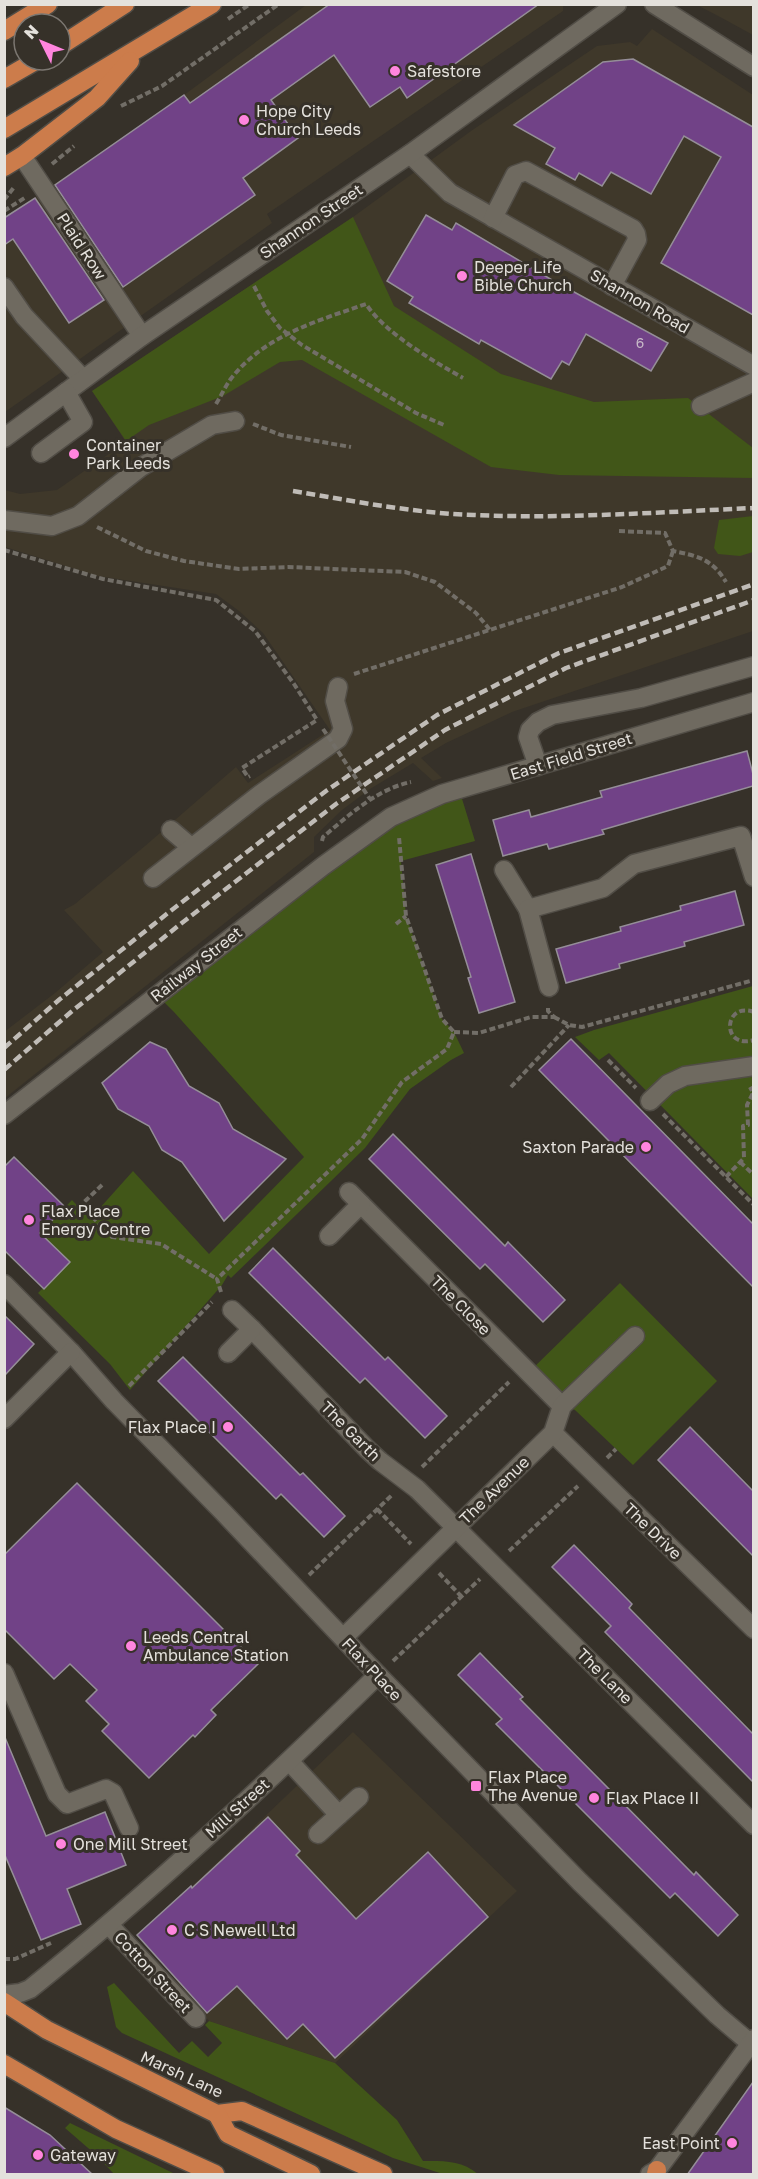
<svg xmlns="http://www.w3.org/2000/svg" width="758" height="2179" font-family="'Golos Text',sans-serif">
	<rect width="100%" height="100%" fill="#363129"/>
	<g fill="#3f382a">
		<polygon points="306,5 563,5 563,11 267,214 272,223 5,412 5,218 184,95"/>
		<polygon points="697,5 753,5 753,35 722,18"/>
		<polygon points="652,29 753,95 753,631 512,712 446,743 421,758 442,778 433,781 413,763 370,789 342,810 314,837 314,852 5,1098 4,1032 55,993 103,952 64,910 75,904 145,846 236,767 248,783 330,730 263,633 239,611 216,594 98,576 5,547 5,490 20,494 57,490 126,442 92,391 353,217 471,131 597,46 630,42 637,46"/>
		<polygon points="353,1732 517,1891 335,2063 209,2021 140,1936"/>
	</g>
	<g fill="#415618">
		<polygon points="353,217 394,306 501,374 594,402 688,398 753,448 753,478 559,475 491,467 302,360 280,362 223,396 149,425 126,441 92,391"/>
		<polygon points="753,516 753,552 740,556 718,554 714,548 719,520"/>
		<polygon points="459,789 475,841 401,861 406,916 442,1019 454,1032 464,1053 451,1060 410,1089 365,1148 231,1278 228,1275 222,1285 130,1390 110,1364 38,1293 69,1262 40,1233 72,1200 90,1219 133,1171 209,1254 304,1157 174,1012 157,995 391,817"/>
		<polygon points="753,986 753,1199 609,1053 599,1060 575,1037 594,1030"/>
		<polygon points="620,1283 717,1381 633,1465 575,1410 562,1406 528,1373"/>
		<path d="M114 1983 179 2053 192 2041 208 2057 222 2043 205 2025 209 2021 335 2063 397 2120 423 2161C444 2161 461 2160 478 2174H443L393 2158 122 2033 116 2027 107 1987Z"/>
		<polygon points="70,2123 175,2174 114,2174 95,2154 65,2128"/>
	</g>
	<g fill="#714287" stroke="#958e98" stroke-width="1.5">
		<polygon points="330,4 539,4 407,98 400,87 370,107 334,55 271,100 298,138 243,178 255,195 123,287 55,185 184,95 190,103"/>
		<polygon points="633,59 753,127 753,315 661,263 721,157 684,136 651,194 611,172 602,186 579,173 575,180 546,164 555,148 514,125 603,62"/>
		<polygon points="35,198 104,300 69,323 13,239 4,245 4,218"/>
		<polygon points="426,215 452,230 456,223 552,280 668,343 651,371 586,334 569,365 562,361 551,379 481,340 479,344 409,303 413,297 387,281"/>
		<polygon points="747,751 753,774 753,786 602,830 604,834 549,849 547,844 503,856 493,820 529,810 531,817 602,797 600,791"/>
		<polygon points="471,854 515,1002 479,1013 468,978 471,977 436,865"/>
		<polygon points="735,891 744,925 684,942 685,946 619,964 620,968 566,983 556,949 621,931 620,927 681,910 680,906"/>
		<polygon points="571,1039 753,1224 753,1287 539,1070"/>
		<polygon points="150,1042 166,1049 189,1086 219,1103 233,1129 286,1159 224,1221 182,1162 162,1150 149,1126 118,1109 102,1083"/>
		<polygon points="393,1134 505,1246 508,1242 565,1300 543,1322 485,1264 480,1269 369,1159"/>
		<polygon points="14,1157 65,1207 40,1233 70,1262 44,1289 4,1250 4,1167"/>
		<polygon points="273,1248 385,1360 388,1357 447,1416 425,1438 365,1378 360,1383 249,1273"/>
		<polygon points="4,1315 34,1344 4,1376"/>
		<polygon points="183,1357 300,1475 303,1473 345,1516 324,1537 281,1494 276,1499 158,1381"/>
		<polygon points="690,1427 753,1491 753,1556 658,1460"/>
		<polygon points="77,1483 258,1664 211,1710 216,1715 195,1737 193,1735 149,1778 102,1731 109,1724 86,1701 97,1690 70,1664 54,1679 4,1629 4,1555"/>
		<polygon points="574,1545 632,1604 629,1608 753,1734 753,1782 605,1632 611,1626 552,1567"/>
		<polygon points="480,1653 523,1697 520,1699 694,1875 696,1872 738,1915 718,1936 675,1893 670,1898 496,1724 502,1719 458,1675"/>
		<polygon points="4,1735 46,1836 105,1812 126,1865 67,1889 81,1924 41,1940 4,1853"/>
		<polygon points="268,1817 300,1851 296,1855 356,1919 428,1852 488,1917 335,2058 303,2024 287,2039 237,1986 207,2013 137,1935 191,1886 192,1888"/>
		<polygon points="753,2082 753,2175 687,2175"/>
		<polygon points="4,2107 50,2135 93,2175 4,2175"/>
	</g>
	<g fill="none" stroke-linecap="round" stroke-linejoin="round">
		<defs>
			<g id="minor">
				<polyline points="654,4 754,67"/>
				<polyline points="410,154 450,193 754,366"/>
				<polyline points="22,156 142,336"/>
				<polyline points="493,218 515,175 526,171 633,229 636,234 637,240 612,286"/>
				<polyline points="4,287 24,316 83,379"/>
				<polyline points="701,406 754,382"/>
				<polyline points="4,438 142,336 410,154 617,4"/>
				<polyline points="41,453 83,422 66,392"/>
				<polyline points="4,520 52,526 78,516 141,467 212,425 235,421"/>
				<polyline points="538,766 528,737 530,730 538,722 552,715 641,698 754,666"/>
				<polyline points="171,830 191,847"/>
				<polyline points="504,870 528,909"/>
				<polyline points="153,878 259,795 338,739 343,729 335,701 338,687"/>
				<polyline points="549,987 528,909 603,888 634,864 741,836 754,877"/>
				<polyline points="650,1101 668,1084 685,1076 754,1066"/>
				<polyline points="4,1115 323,866 391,817 442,794 754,702"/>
				<polyline points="361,1204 562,1406"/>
				<polyline points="329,1236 361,1204 349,1192"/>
				<polyline points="4,1284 71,1352 114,1401 224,1513 378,1675 580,1882 717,2015 750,2043"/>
				<polyline points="252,1329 367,1449 380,1461 417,1489 754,1825"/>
				<polyline points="228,1353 252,1329 232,1310"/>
				<polyline points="4,1419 71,1352"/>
				<polyline points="553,1433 754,1629"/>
				<polyline points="343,1638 553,1433 562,1406 635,1336"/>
				<polyline points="4,1673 57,1794 67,1804 106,1789 113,1793 129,1828"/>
				<polyline points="289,1761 339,1815 359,1797"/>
				<polyline points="318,1834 339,1815"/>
				<polyline points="109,1925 196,2018"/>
				<path d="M4 1995 20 1993 30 1989C152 1891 266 1784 378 1675"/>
				<polyline points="650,2174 657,2170 754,2039"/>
			</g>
			<g id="highway">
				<polyline points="4,31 48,4"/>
				<polyline points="60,46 125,4"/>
				<polyline points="4,79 37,60"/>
				<polyline points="4,129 212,4"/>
				<polyline points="4,167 22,156 97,98 130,61"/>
				<polyline points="4,2002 47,2030 217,2114 242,2111 383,2174"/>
				<polyline points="4,2064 116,2129 215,2174"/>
				<polyline points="217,2114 228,2134 311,2174"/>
				<polyline points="656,2174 657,2170"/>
			</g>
		</defs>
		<use href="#minor" stroke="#514d46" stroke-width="21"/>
		<use href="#highway" stroke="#514d46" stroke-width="21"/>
		<g stroke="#726e67" stroke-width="4" stroke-dasharray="6 3" stroke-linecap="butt">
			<polyline points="228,19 250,4"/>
			<polyline points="121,106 162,86 279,4"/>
			<polyline points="52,164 74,146"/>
			<polyline points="4,200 15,186"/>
			<polyline points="4,211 26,197"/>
			<polyline points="254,286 267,311 280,328 302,345 416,413 444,425"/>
			<path d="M216 404C221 396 225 387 230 380 263 336 317 321 366 304 385 333 433 361 463 378"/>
			<polyline points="253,424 281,435 351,447"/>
			<polyline points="97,527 146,551 184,561 239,569 288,567 405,572 435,582 476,613 490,630"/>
			<path d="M619 531 665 533 673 551C698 556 712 559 726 582"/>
			<polyline points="4,550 103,579 216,600 255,631 294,684 317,720 242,768 248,777 250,776"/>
			<polyline points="354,674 622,587 668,566 673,551"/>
			<path d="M322 841 323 837C349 815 377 789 411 782"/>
			<polyline points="396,924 406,916"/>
			<path d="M754 1012C723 1001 721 1050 754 1040"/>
			<polyline points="554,1017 569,1025 582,1027 754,980"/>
			<polyline points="454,1032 479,1033 531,1017 554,1017 548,1011 548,1006"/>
			<polyline points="608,1060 636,1088"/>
			<polyline points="511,1087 569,1025"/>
			<polyline points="663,1114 754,1205"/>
			<polyline points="740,1162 754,1175"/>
			<polyline points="726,1177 744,1158 743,1126 748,1125 747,1105 753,1093 750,1087"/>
			<polyline points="102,1185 81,1205 112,1237 161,1244 217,1279"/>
			<polyline points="221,1292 217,1279 362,1139 402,1082 447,1049 454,1032 442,1019 406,916 399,837"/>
			<polyline points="129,1386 212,1302"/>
			<polyline points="607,1458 616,1449"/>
			<polyline points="422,1467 509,1382"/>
			<polyline points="377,1509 411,1544"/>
			<polyline points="509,1551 578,1486"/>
			<polyline points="439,1573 461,1596"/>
			<polyline points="309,1575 392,1495"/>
			<polyline points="393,1661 480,1579"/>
			<polyline points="4,1959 15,1959 51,1943"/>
		</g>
		<use href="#minor" stroke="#6f6a60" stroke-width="18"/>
		<use href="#highway" stroke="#cc7c4b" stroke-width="18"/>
		<g stroke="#c0bcb7" stroke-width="4.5" stroke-dasharray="9 4.5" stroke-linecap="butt">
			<path d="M293 491C353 501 413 513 474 515 567 519 661 512 754 508"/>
			<polyline points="4,1048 60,999 168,913 326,791 437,715 559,653 754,584"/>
			<polyline points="4,1070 71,1012 178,926 336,804 445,730 566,668 754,600"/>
		</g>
		<polyline stroke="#726e67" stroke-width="4" stroke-dasharray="6 3" stroke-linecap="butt" points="323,729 370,799"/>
	</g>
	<g fill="#ff85de" stroke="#363129" stroke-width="2">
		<circle cx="395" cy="71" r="6"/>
		<circle cx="244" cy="120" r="6"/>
		<circle cx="462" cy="276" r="6"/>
		<circle cx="74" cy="454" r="6"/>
		<circle cx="646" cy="1147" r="6"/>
		<circle cx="29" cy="1220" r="6"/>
		<circle cx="228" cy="1427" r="6"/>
		<circle cx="131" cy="1646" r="6"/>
		<rect x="470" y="1780" width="12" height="12" rx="3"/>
		<circle cx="594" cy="1798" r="6"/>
		<circle cx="61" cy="1844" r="6"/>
		<circle cx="172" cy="1930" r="6"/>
		<circle cx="732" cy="2143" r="6"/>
		<circle cx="38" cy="2155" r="6"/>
	</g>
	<g text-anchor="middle" stroke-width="6" stroke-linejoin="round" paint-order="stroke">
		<g font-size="14" fill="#c7b9c7">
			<text x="640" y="348">6</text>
		</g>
		<g font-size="16" fill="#e4e1dc" stroke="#363129" text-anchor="start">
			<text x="407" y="77">Safestore</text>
			<text x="256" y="117">Hope City<tspan x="256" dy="18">Church Leeds</tspan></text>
			<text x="474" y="273">Deeper Life<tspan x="474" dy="18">Bible Church</tspan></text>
			<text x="86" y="451">Container<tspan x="86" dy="18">Park Leeds</tspan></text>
			<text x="634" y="1153" text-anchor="end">Saxton Parade</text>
			<text x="41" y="1217">Flax Place<tspan x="41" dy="18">Energy Centre</tspan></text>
			<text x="216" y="1433" text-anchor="end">Flax Place I</text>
			<text x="143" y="1643">Leeds Central<tspan x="143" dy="18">Ambulance Station</tspan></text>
			<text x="488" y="1783">Flax Place<tspan x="488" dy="18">The Avenue</tspan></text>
			<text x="606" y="1804">Flax Place II</text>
			<text x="73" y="1850">One Mill Street</text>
			<text x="184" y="1936">C S Newell Ltd</text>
			<text x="720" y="2149" text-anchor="end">East Point</text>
			<text x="50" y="2161">Gateway</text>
		</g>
		<g font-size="16" fill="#e4e1dc" stroke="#363129">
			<text transform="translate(311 221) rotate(-34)" y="6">Shannon Street</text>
			<text transform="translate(82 246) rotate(57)" y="6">Plaid Row</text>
			<text transform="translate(640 301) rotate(30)" y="6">Shannon Road</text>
			<text transform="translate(571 756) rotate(-17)" y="6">East Field Street</text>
			<text transform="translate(196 964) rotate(-38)" y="6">Railway Street</text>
			<text transform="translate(461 1305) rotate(45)" y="6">The Close</text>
			<text transform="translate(351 1431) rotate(45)" y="6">The Garth</text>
			<text transform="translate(494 1490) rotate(-44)" y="6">The Avenue</text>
			<text transform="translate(653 1531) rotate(44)" y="6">The Drive</text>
			<text transform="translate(372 1669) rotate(47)" y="6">Flax Place</text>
			<text transform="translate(605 1676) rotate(45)" y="6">The Lane</text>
			<text transform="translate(237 1808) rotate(-42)" y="6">Mill Street</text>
			<text transform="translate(153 1972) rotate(47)" y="6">Cotton Street</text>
			<text transform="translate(182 2074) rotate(25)" y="6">Marsh Lane</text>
		</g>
	</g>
	<rect width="758" height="2179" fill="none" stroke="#e4e1dc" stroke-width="12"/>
	<g transform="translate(42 42) rotate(313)"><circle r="28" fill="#363129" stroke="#7c7771" stroke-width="1.5"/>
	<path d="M0-4.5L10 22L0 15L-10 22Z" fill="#ff85de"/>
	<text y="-9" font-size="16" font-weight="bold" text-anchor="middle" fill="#e4e1dc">N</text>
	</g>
</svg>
